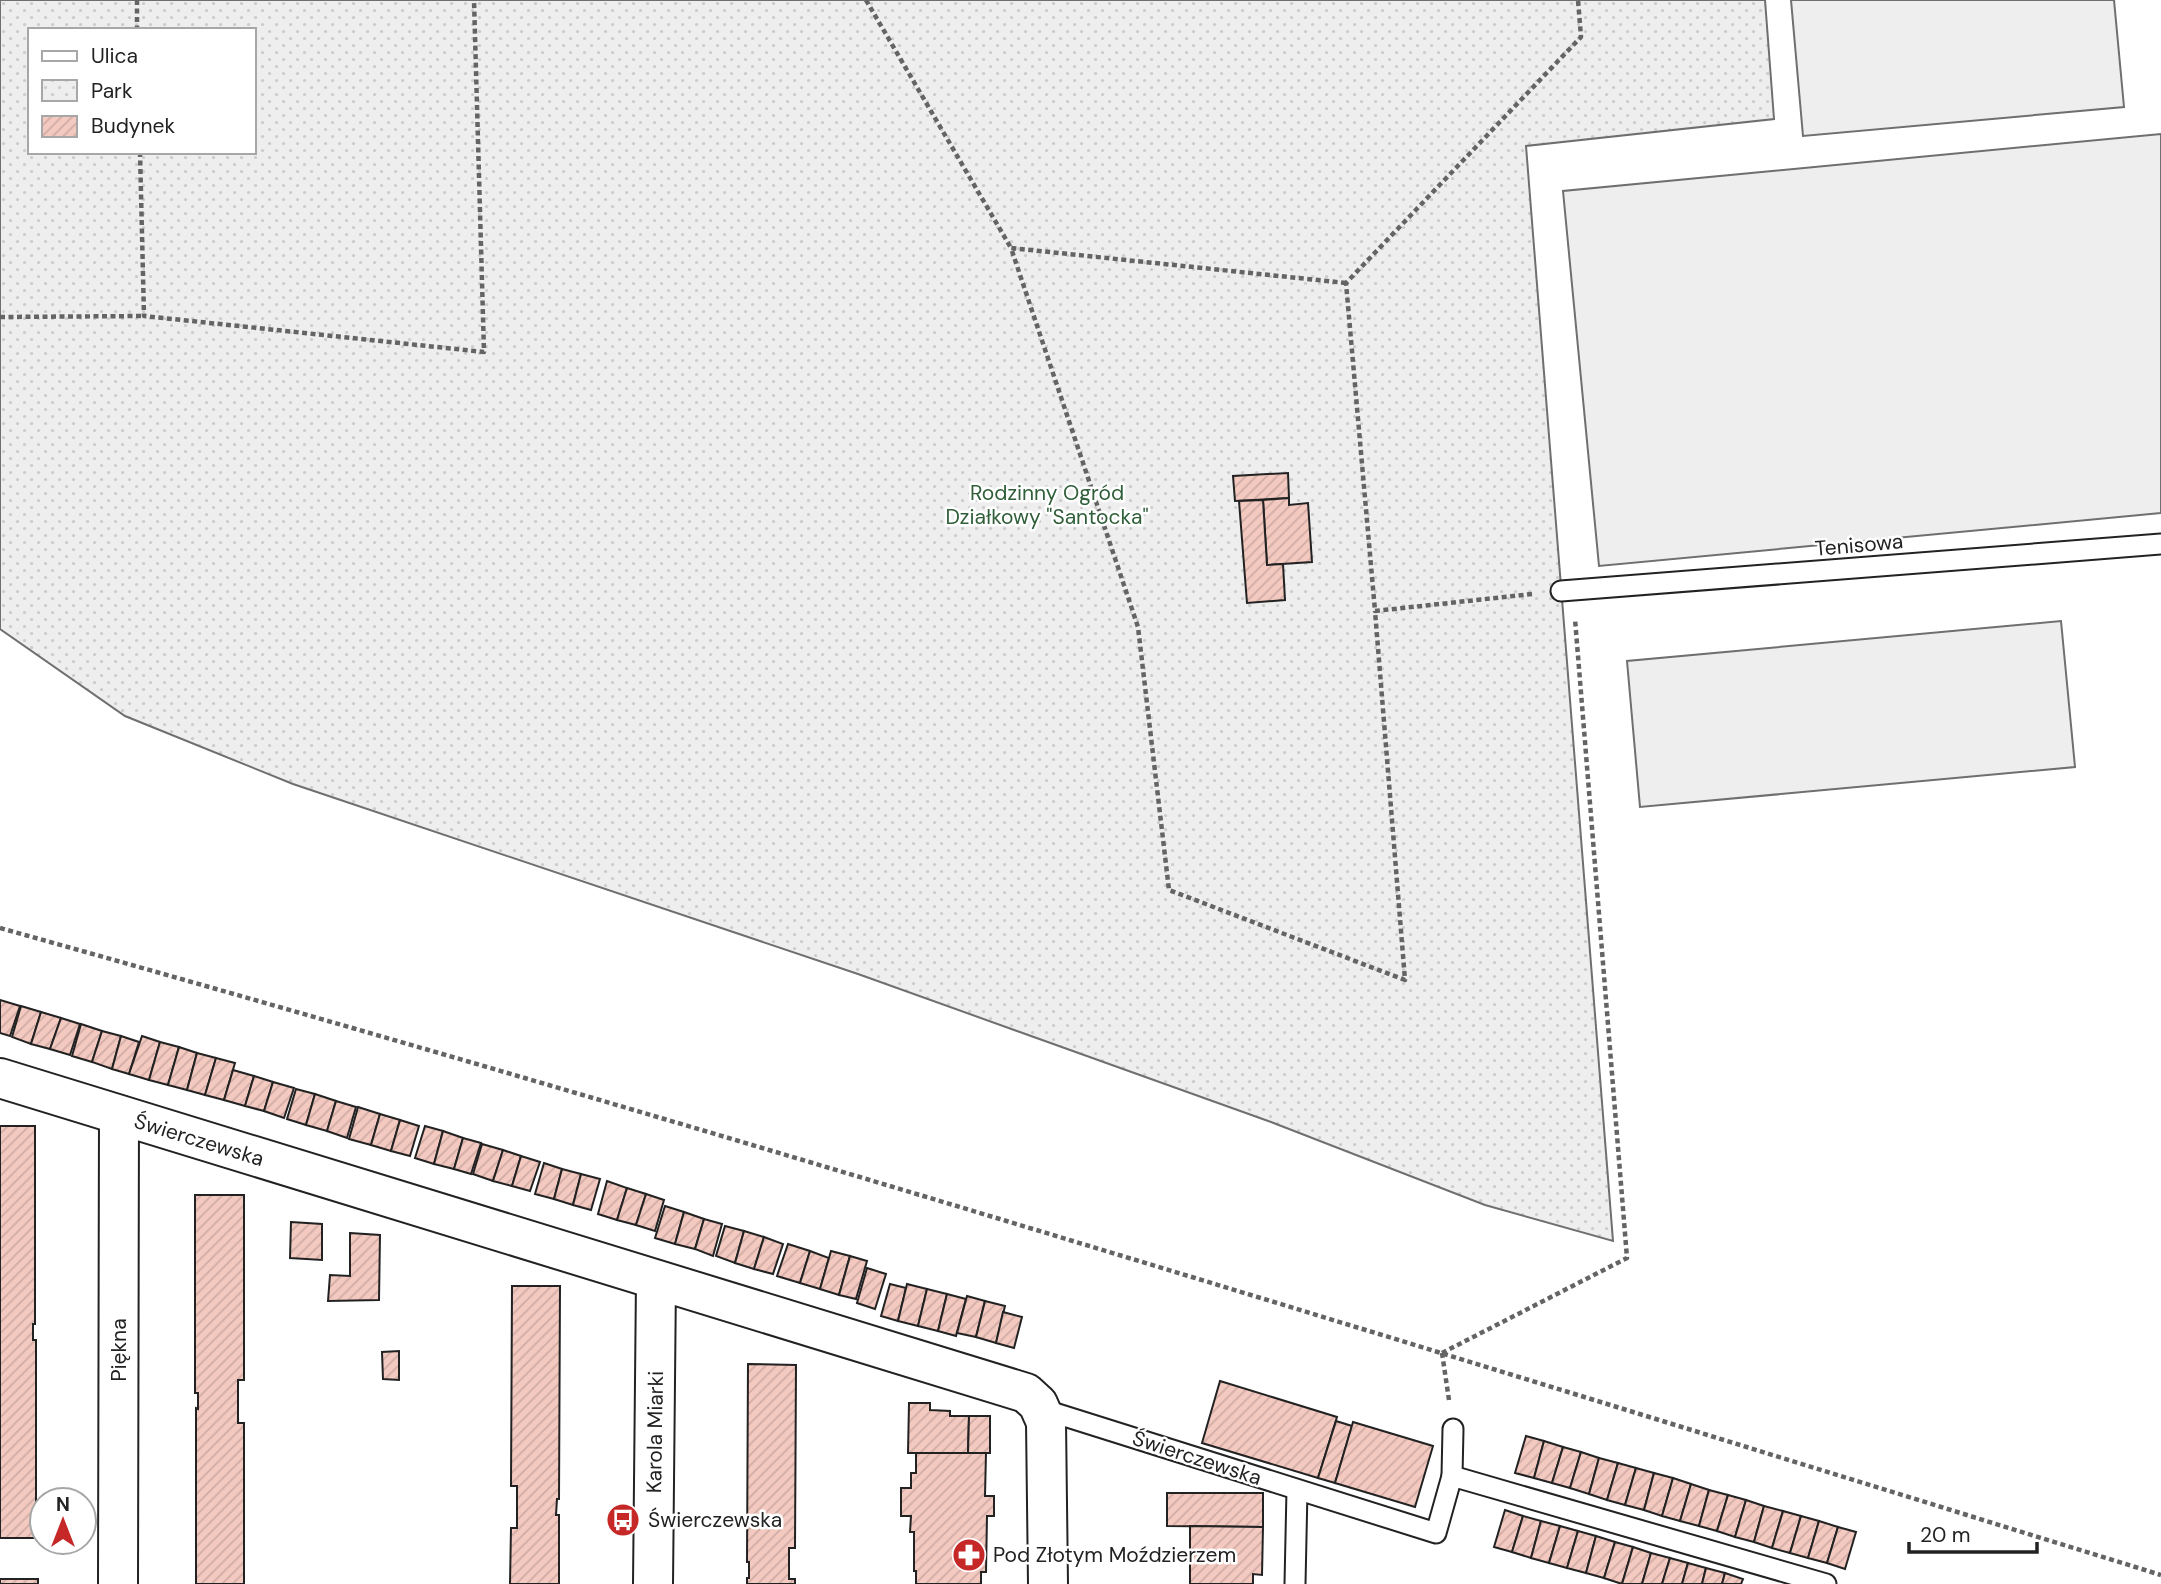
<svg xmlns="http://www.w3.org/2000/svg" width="2161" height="1584" font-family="'DM Sans',sans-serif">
	<defs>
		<pattern id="park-dots" width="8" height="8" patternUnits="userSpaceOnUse" patternTransform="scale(1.75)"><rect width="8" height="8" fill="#eee"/><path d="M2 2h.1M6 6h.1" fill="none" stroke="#ccc" stroke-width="1.8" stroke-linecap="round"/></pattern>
		<pattern id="building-hatch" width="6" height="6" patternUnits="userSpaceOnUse" patternTransform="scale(1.75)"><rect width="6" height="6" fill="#f3c9c0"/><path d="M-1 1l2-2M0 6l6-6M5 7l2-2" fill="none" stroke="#d0aca5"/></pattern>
	</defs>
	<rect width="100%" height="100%" fill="#fff"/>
	<path fill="url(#park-dots)" stroke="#6f6f6f" stroke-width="2" fill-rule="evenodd" d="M0 0H1765L1774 119 1526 146 1613 1241 1485 1205 1271 1122 858 974 293 784 125 716 0 629ZM30 30H254V152H30Z"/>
	<g fill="#eee" stroke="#6f6f6f" stroke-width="2">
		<polygon points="1791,0 2114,0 2124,107 1803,136"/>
		<polygon points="2161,134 2161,513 1599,566 1563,191"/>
		<polygon points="2061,621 2075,767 1640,807 1627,661"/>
	</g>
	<g fill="url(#building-hatch)" stroke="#222" stroke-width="2">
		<polygon points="1288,473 1289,498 1235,501 1233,476"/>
		<polygon points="1289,498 1289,505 1308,503 1312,562 1267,565 1263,500"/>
		<polygon points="1263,500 1267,565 1283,564 1285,600 1247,603 1239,501"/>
		<polygon points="0,1000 20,1006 10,1036 0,1033"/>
		<polygon points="21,1006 41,1012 31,1044 12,1037"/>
		<polygon points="41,1012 61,1018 50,1049 31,1044"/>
		<polygon points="61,1018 80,1024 70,1055 50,1049"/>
		<polygon points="81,1024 102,1031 92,1062 72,1056"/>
		<polygon points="102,1031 121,1036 112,1069 92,1062"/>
		<polygon points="121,1036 139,1042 129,1074 112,1069"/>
		<polygon points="142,1036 160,1042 149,1080 129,1074"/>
		<polygon points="160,1042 179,1047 168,1085 149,1080"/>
		<polygon points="179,1047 197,1053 187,1090 168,1085"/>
		<polygon points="197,1053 216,1058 205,1095 187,1090"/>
		<polygon points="216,1058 235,1063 224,1100 205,1095"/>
		<polygon points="233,1070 254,1076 245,1106 224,1100"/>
		<polygon points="254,1076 273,1082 264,1111 245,1106"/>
		<polygon points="273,1082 294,1088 284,1118 264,1111"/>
		<polygon points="296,1089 315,1094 306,1125 287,1119"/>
		<polygon points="315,1094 336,1101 327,1131 306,1125"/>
		<polygon points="336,1101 356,1107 347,1138 327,1131"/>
		<polygon points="358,1107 380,1114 371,1145 349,1139"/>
		<polygon points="380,1114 400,1120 391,1151 371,1145"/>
		<polygon points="400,1120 419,1126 410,1156 391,1151"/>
		<polygon points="0,1126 35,1126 35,1324 33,1324 33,1340 36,1340 36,1538 0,1538"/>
		<polygon points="425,1126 443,1131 434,1164 415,1158"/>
		<polygon points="443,1131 463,1138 454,1169 434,1164"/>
		<polygon points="463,1138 481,1143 471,1174 454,1169"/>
		<polygon points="482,1144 503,1150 493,1181 473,1174"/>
		<polygon points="503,1150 521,1156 512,1186 493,1181"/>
		<polygon points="521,1156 540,1162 530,1191 512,1186"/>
		<polygon points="544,1163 562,1169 554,1199 535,1194"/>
		<polygon points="562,1169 581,1174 573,1205 554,1199"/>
		<polygon points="581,1174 600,1179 591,1210 573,1205"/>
		<polygon points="607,1181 627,1188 617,1220 598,1214"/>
		<polygon points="627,1188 646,1194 636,1225 617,1220"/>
		<polygon points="646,1194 664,1200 655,1231 636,1225"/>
		<polygon points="195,1195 244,1195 244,1380 238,1380 238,1423 244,1423 244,1584 196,1584 196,1408 198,1409 198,1393 195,1393"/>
		<polygon points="665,1206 684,1212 675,1244 655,1238"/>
		<polygon points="684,1212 704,1219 695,1249 675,1244"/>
		<polygon points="704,1219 722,1224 713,1256 695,1249"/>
		<polygon points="291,1222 322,1224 322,1260 290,1258"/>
		<polygon points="725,1226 744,1231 735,1263 716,1256"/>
		<polygon points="744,1231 764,1237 754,1269 735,1263"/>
		<polygon points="350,1233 380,1235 379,1300 328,1301 330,1275 350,1276"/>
		<polygon points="764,1237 783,1244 773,1274 754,1269"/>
		<polygon points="788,1244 810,1251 800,1283 777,1276"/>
		<polygon points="810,1251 829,1258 820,1289 800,1283"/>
		<polygon points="831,1251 850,1256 839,1295 820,1289"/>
		<polygon points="850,1256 867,1261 856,1299 839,1295"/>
		<polygon points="867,1268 886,1274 875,1309 857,1303"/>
		<polygon points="890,1284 906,1288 898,1321 881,1316"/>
		<polygon points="907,1284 927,1289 918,1326 898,1321"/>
		<polygon points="512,1286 560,1286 559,1499 557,1499 556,1515 559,1515 559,1584 510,1584 511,1528 517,1528 517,1486 511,1486"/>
		<polygon points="927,1289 947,1294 938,1331 918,1326"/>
		<polygon points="947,1294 966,1299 956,1336 938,1331"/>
		<polygon points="967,1296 985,1301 976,1337 957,1333"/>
		<polygon points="985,1301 1005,1306 996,1343 976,1337"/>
		<polygon points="1003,1312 1022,1317 1014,1348 996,1343"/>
		<polygon points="399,1351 399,1380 383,1379 382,1352"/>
		<polygon points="748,1364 796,1365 795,1548 789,1548 789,1579 795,1579 795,1584 747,1584 747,1578 749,1578 749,1562 747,1562"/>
		<polygon points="1220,1381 1337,1417 1318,1478 1202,1443"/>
		<polygon points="909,1403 930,1403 930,1410 950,1411 950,1416 969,1416 968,1453 908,1453"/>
		<polygon points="969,1416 990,1416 990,1453 968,1453"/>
		<polygon points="1336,1421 1352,1426 1335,1483 1318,1478"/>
		<polygon points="1353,1422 1433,1446 1415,1507 1335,1483"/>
		<polygon points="1526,1436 1544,1441 1534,1478 1515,1473"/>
		<polygon points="1544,1441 1563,1447 1552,1483 1534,1478"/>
		<polygon points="1563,1447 1581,1452 1570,1488 1552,1483"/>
		<polygon points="1581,1452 1599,1458 1589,1494 1570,1488"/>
		<polygon points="916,1453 986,1453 985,1496 994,1496 994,1516 987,1516 986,1572 981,1572 981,1584 916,1584 916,1571 914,1571 914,1532 910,1532 911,1516 901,1516 901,1488 911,1488 911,1473 916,1473"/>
		<polygon points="1599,1458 1618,1463 1607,1500 1589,1494"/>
		<polygon points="1618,1463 1636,1468 1625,1505 1607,1500"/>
		<polygon points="1636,1468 1654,1473 1644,1510 1625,1505"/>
		<polygon points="1654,1473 1673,1478 1662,1516 1644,1510"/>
		<polygon points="1673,1478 1691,1484 1680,1521 1662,1516"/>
		<polygon points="1691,1484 1709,1490 1699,1526 1680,1521"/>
		<polygon points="1709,1490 1728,1495 1717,1531 1699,1526"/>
		<polygon points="1167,1493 1263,1493 1263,1527 1167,1526"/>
		<polygon points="1728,1495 1746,1500 1735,1537 1717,1531"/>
		<polygon points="1746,1500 1764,1506 1754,1542 1735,1537"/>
		<polygon points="1764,1506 1783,1511 1772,1548 1754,1542"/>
		<polygon points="1505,1510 1523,1516 1512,1552 1494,1547"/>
		<polygon points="1783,1511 1801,1516 1790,1553 1772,1548"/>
		<polygon points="1523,1516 1541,1521 1531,1558 1512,1552"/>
		<polygon points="1801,1516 1819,1521 1808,1558 1790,1553"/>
		<polygon points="1541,1521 1560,1526 1549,1563 1531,1558"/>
		<polygon points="1819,1521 1838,1527 1827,1563 1808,1558"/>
		<polygon points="1190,1526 1263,1527 1262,1575 1253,1574 1253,1584 1190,1584"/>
		<polygon points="1560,1526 1578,1531 1567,1568 1549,1563"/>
		<polygon points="1838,1527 1856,1532 1845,1569 1827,1563"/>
		<polygon points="1578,1531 1596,1536 1586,1573 1567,1568"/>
		<polygon points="1596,1536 1615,1542 1604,1578 1586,1573"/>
		<polygon points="1615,1542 1633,1547 1622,1584 1604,1578"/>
		<polygon points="1633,1547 1651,1553 1642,1584 1622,1584"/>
		<polygon points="1651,1553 1670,1558 1662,1584 1642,1584"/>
		<polygon points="1670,1558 1688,1563 1682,1584 1662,1584"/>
		<polygon points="1688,1563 1706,1568 1702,1584 1682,1584"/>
		<polygon points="1706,1568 1725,1573 1722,1584 1702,1584"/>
		<polygon points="1725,1573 1743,1579 1741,1584 1722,1584"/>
		<rect x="0" y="1579" width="38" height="5"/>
	</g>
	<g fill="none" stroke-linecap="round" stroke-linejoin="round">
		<defs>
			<g id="service">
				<polyline points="1561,591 2161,544"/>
				<polyline points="1042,1409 1436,1533 1452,1476 1826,1584"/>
				<polyline points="1452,1476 1453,1429"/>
				<polyline points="1295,1584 1297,1490"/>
			</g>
			<g id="minor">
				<polyline points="0,1078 1026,1393 1038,1404 1046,1422 1048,1584"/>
				<polyline points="118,1584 119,1115"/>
				<polyline points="653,1584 656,1280"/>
			</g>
		</defs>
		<use href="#service" stroke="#222" stroke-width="23"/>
		<use href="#minor" stroke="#222" stroke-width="42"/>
		<g stroke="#646464" stroke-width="4.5" stroke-dasharray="5 3.5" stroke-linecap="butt">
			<polyline points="137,0 137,30"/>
			<polyline points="866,0 1011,248"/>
			<polyline points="140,152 144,316 484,352 474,0"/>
			<polyline points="1346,283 1011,248 1138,627 1169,890 1405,980 1375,611"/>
			<polyline points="0,317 144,316"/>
			<polyline points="1532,594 1375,611 1346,283 1581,37 1578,0"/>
			<path d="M0 928C724 1130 1443 1353 2161 1575"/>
			<polyline points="1442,1353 1627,1258 1575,619"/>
			<polyline points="1442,1353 1449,1400"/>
		</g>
		<use href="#service" stroke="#fff" stroke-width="19"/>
		<use href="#minor" stroke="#fff" stroke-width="38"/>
	</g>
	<defs>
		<symbol id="bus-disc" viewBox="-11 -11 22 22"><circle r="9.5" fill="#c62828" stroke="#fff"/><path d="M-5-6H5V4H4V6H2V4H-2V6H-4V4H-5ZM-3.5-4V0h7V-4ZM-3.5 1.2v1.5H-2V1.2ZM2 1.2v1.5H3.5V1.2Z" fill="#fff"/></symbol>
		<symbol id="pharmacy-disc" viewBox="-11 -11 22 22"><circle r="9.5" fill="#c62828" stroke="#fff"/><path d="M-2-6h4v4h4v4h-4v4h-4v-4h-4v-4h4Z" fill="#fff"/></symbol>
	</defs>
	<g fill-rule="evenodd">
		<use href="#bus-disc" x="604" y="1501" width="38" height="38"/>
		<use href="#pharmacy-disc" x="950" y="1536" width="38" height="38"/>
	</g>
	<g text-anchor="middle" stroke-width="5" stroke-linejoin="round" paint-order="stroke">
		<g font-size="21" fill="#2f5e38" stroke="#fff">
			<text x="1047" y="500">Rodzinny Ogród<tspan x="1047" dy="24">Działkowy "Santocka"</tspan></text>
		</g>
		<g font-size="21" fill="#222" stroke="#fff">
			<text transform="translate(1859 545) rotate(-5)" y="7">Tenisowa</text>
			<text transform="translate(199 1140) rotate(17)" y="7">Świerczewska</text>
			<text transform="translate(119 1350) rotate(-90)" y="7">Piękna</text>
			<text transform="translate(655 1432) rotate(-89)" y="7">Karola Miarki</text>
			<text transform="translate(1197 1458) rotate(18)" y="7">Świerczewska</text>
		</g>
		<g font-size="21" fill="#222" stroke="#fff" text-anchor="start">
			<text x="648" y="1527">Świerczewska</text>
			<text x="993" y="1562">Pod Złotym Moździerzem</text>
		</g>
	</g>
	<rect x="28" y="28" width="228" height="126" fill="#ffffff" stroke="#a7a7a7" stroke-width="2"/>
	<rect x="42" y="51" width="35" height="10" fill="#ffffff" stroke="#a7a7a7" stroke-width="2"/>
	<text x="91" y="63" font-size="21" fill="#222222">Ulica</text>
	<rect x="42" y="80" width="35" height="21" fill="url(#park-dots)" stroke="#a7a7a7" stroke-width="2"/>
	<text x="91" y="98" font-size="21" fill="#222222">Park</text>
	<rect x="42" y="116" width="35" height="21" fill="url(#building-hatch)" stroke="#a7a7a7" stroke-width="2"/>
	<text x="91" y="133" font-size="21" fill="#222222">Budynek</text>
	<g transform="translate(63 1521)"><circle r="33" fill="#ffffff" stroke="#a7a7a7" stroke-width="2"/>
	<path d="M0-5L12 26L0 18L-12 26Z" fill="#c62828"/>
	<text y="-10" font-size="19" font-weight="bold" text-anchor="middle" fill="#222222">N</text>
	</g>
	<path d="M1909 1542v10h128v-10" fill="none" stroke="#222222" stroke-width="3.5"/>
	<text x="1920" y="1542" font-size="21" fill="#222222" stroke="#ffffff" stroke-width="5" paint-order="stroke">20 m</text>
</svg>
